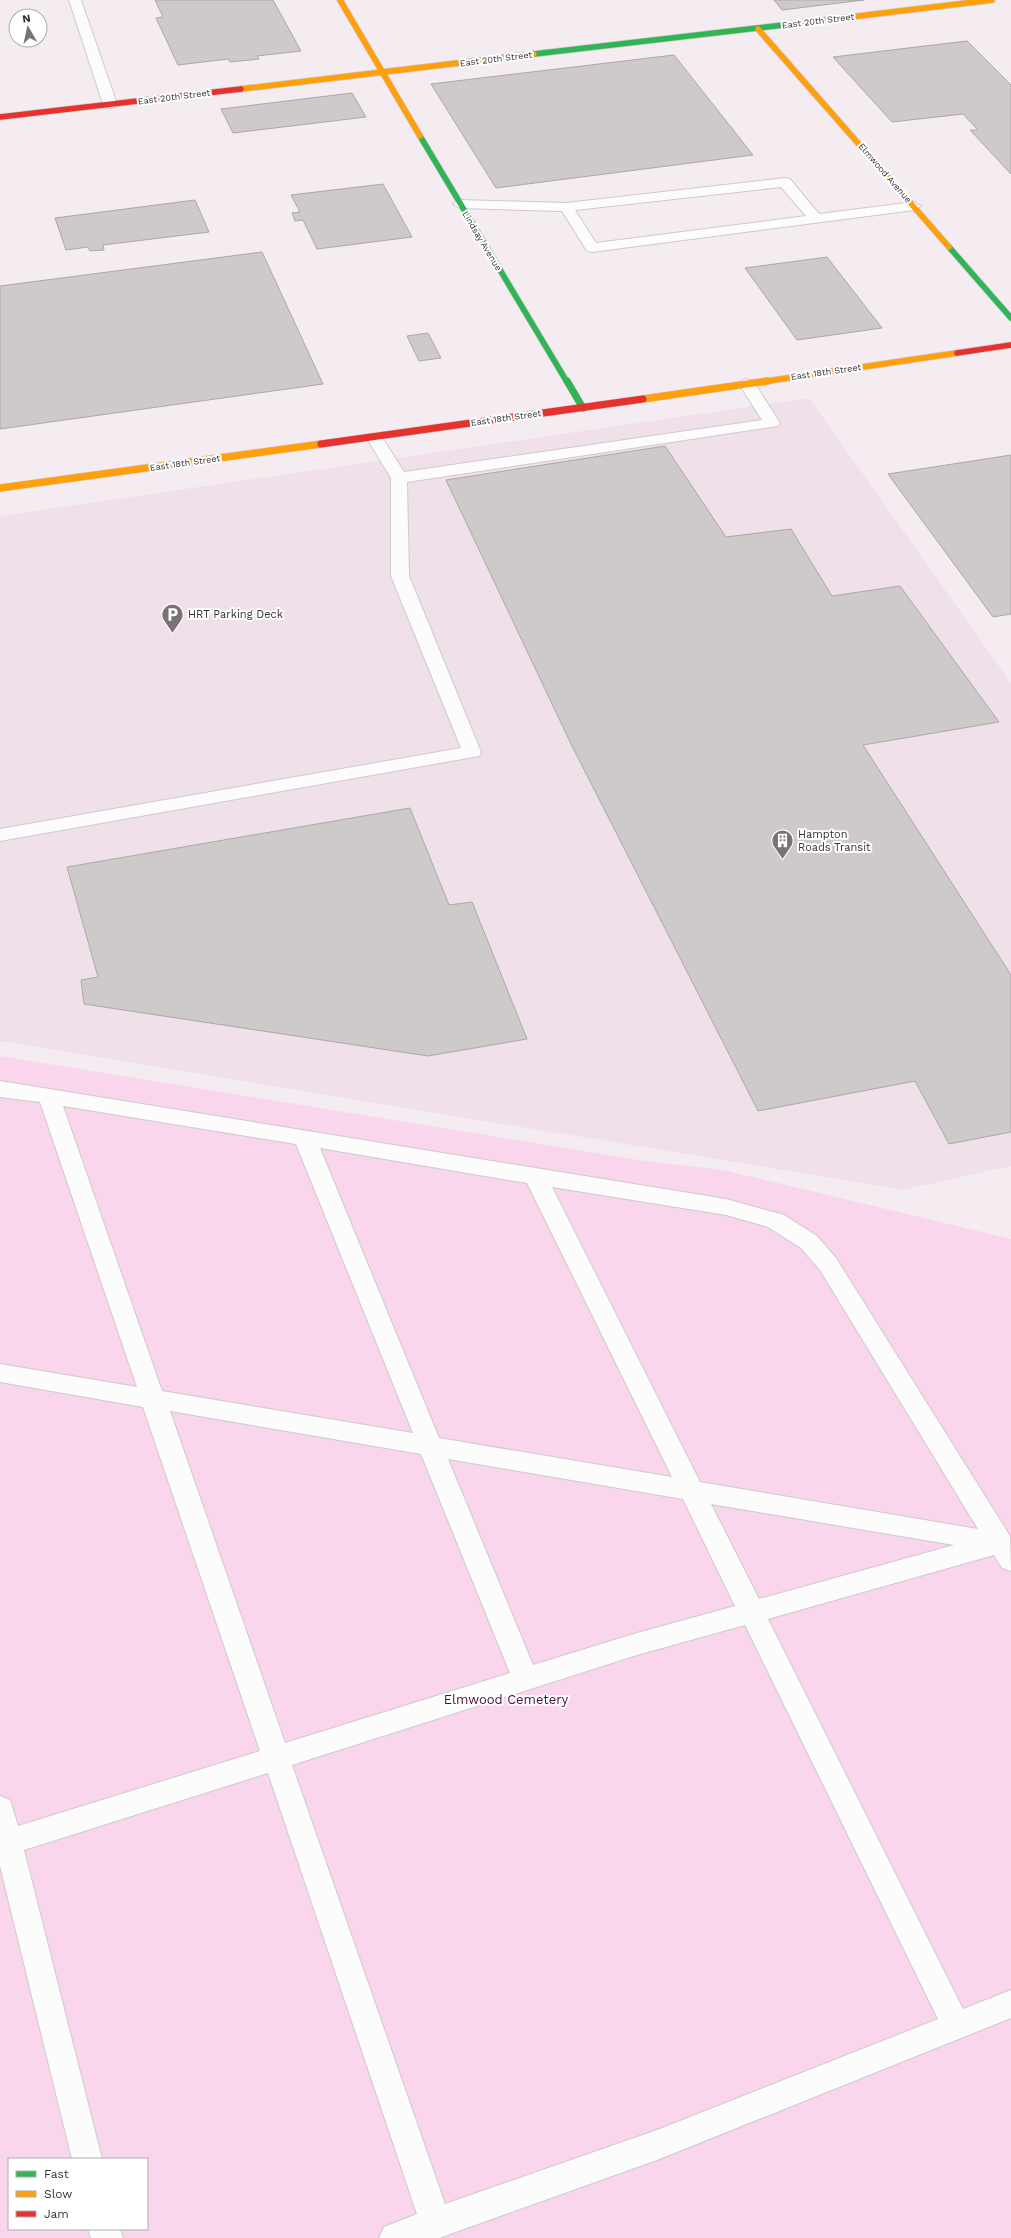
<svg xmlns="http://www.w3.org/2000/svg" width="1011" height="2238" font-family="'Work Sans',sans-serif">
	<rect width="100%" height="100%" fill="#f4ecf0"/>
	<polygon fill="#f0e0ea" points="809,398 1011,683 1011,1166 903,1190 0,1041 0,516"/>
	<path fill="#f9d6ec" fill-rule="evenodd" d="M0 1056 651 1162 723 1170 1011 1239V2238H0ZM9 2159H147V2229H9Z"/>
	<g fill="#cecac9" stroke="#aba8a7">
		<polygon points="155,0 273,0 301,51 257,56 259,59 230,62 228,59 178,65 156,18 163,17"/>
		<polygon points="774,0 864,0 782,10"/>
		<polygon points="967,41 1011,85 1011,174 970,130 978,130 963,114 892,122 833,57"/>
		<polygon points="674,55 753,155 496,188 431,84"/>
		<polygon points="352,93 366,117 233,133 221,109"/>
		<polygon points="383,184 412,237 317,249 303,220 295,221 292,213 300,212 291,195"/>
		<polygon points="195,200 209,232 103,245 104,250 90,251 88,247 66,250 55,218"/>
		<polygon points="262,252 323,384 0,429 0,286"/>
		<polygon points="827,257 882,328 797,340 745,268"/>
		<polygon points="428,333 441,358 419,361 407,336"/>
		<polygon points="665,446 726,537 791,529 832,596 900,586 999,722 863,745 1011,975 1011,1132 949,1144 915,1081 758,1111 571,744 446,480"/>
		<polygon points="1011,455 1011,614 993,617 888,474"/>
		<polygon points="410,808 449,905 472,902 527,1039 428,1056 84,1004 81,980 98,977 67,867"/>
	</g>
	<g fill="none" stroke-linecap="round" stroke-linejoin="round">
		<defs>
			<g id="lane">
				<polygon points="69,0 81,0 117,104 115,107 110,108 103,104"/>
				<path d="M785 178 790 179 819 214 914 202 921 206 914 210 592 252 587 251 562 211 460 208 453 204 460 200 566 203ZM781 187 806 216 596 243 575 210Z"/>
				<polygon points="747,379 753,381 755,384 780,423 778,426 407,482 409,576 481,752 479,756 0,841 0,829 461,748 391,576 391,478 366,437 368,434 380,434 404,472 762,420 739,384 741,381"/>
				<path d="M0 1081 726 1199 784 1215 817 1236 836 1258 1010 1536 1011 1571 1002 1568 994 1555 768 1619 963 2009 1011 1990V2018L657 2160 439 2238H379L384 2227 417 2214 268 1773 24 1850 102 2159H72L0 1866V1796L10 1800 18 1826 260 1751 143 1407 0 1382V1364L137 1387 40 1102 0 1097ZM63 1106 296 1144 413 1433 162 1391ZM320 1148 527 1183 672 1477 439 1438ZM552 1187 726 1215 768 1227 801 1248 820 1270 978 1529 700 1482ZM170 1411 421 1454 510 1673 285 1743ZM448 1459 683 1499 735 1606 637 1633 533 1665ZM711 1504 954 1545 759 1599ZM745 1625 938 2019 657 2130 445 2204 292 1765 637 1655Z"/>
				<polygon points="88,2229 120,2229 123,2238 91,2238"/>
			</g>
			<g id="fast-far1">
				<polyline points="534,54 784,25"/>
				<polyline points="420,136 567,382"/>
				<polyline points="949,247 1011,318"/>
			</g>
			<polyline id="fast" points="567,381 583,408"/>
			<g id="slow-far1">
				<polyline points="340,0 420,136"/>
				<polyline points="784,25 992,0"/>
				<polyline points="758,29 949,247"/>
				<polyline points="241,89 534,54"/>
				<polyline points="761,382 957,353"/>
			</g>
			<g id="slow">
				<polyline points="643,399 768,381"/>
				<polyline points="0,488 321,444"/>
			</g>
			<g id="jam-far1">
				<polyline points="0,117 241,89"/>
				<polyline points="957,353 1011,345"/>
			</g>
			<polyline id="jam" points="321,444 643,399"/>
		</defs>
		<use href="#lane" stroke="#cfc9cc" stroke-width="2"/>
		<use href="#fast-far1" stroke="#cfc9cc" stroke-width="7"/>
		<use href="#fast" stroke="#cfc9cc" stroke-width="8"/>
		<use href="#slow-far1" stroke="#cfc9cc" stroke-width="7"/>
		<use href="#slow" stroke="#cfc9cc" stroke-width="8"/>
		<use href="#jam-far1" stroke="#cfc9cc" stroke-width="7"/>
		<use href="#jam" stroke="#cfc9cc" stroke-width="8"/>
		<use href="#lane" fill="#fdfcfd" fill-rule="evenodd"/>
		<use href="#fast-far1" stroke="#30b455" stroke-width="5.5"/>
		<use href="#fast" stroke="#30b455" stroke-width="7"/>
		<use href="#slow-far1" stroke="#ff9f0a" stroke-width="5.5"/>
		<use href="#slow" stroke="#ff9f0a" stroke-width="7"/>
		<use href="#jam-far1" stroke="#e5322d" stroke-width="5.5"/>
		<use href="#jam" stroke="#e5322d" stroke-width="7"/>
	</g>
	<defs>
		<symbol id="parking-pin" viewBox="-11 -11 22 30"><path d="M0 17L-7.5 6A9.5 9.5 0 1 1 7.5 6Z" fill="#797276" stroke="#fff"/><path d="M-3.5-5.5H1a3.5 3.5 0 0 1 0 7H-1V5.5H-3.5ZM-1-3.4V-.6H.8a1.4 1.4 0 0 0 0-2.8Z" fill="#fff"/></symbol>
		<symbol id="building-pin" viewBox="-11 -11 22 30"><path d="M0 17L-7.5 6A9.5 9.5 0 1 1 7.5 6Z" fill="#797276" stroke="#fff"/><path d="M-4-6H4V6H1V3H-1V6H-4ZM-2.5-4.3h1.7v1.8h-1.7ZM.8-4.3h1.7v1.8H.8ZM-2.5-1h1.7V.8h-1.7ZM.8-1h1.7V.8H.8Z" fill="#fff"/></symbol>
	</defs>
	<g fill-rule="evenodd">
		<use href="#parking-pin" x="160" y="602" width="25" height="34"/>
		<use href="#building-pin" x="770" y="828" width="25" height="34"/>
	</g>
	<g text-anchor="middle" stroke-width="4" stroke-linejoin="round" paint-order="stroke">
		<g font-size="9" fill="#373135" stroke="#fff">
			<text transform="translate(818 21) rotate(-7)" y="3">East 20th Street</text>
			<text transform="translate(496 59) rotate(-7)" y="3">East 20th Street</text>
			<text transform="translate(174 97) rotate(-7)" y="3">East 20th Street</text>
			<text transform="translate(885 173) rotate(49)" y="3">Elmwood Avenue</text>
			<text transform="translate(482 241) rotate(59)" y="3">Lindsay Avenue</text>
			<text transform="translate(826 372) rotate(-8)" y="3">East 18th Street</text>
			<text transform="translate(506 418) rotate(-8)" y="3">East 18th Street</text>
			<text transform="translate(185 463) rotate(-8)" y="3">East 18th Street</text>
		</g>
		<g font-size="11" fill="#373135" stroke="#fff" text-anchor="start">
			<text x="188" y="618">HRT Parking Deck</text>
			<text x="798" y="838">Hampton<tspan x="798" dy="13">Roads Transit</tspan></text>
		</g>
		<g font-size="13" fill="#4d0c3d" stroke="#fff">
			<text x="506" y="1704">Elmwood Cemetery</text>
		</g>
	</g>
	<rect x="8" y="2158" width="140" height="72" fill="#ffffff" stroke="#afadae"/>
	<rect x="16" y="2171" width="20" height="6" fill="#30b455" stroke="#afadae"/>
	<text x="44" y="2178" font-size="12" fill="#373135">Fast</text>
	<rect x="16" y="2191" width="20" height="6" fill="#ff9f0a" stroke="#afadae"/>
	<text x="44" y="2198" font-size="12" fill="#373135">Slow</text>
	<rect x="16" y="2211" width="20" height="6" fill="#e5322d" stroke="#afadae"/>
	<text x="44" y="2218" font-size="12" fill="#373135">Jam</text>
	<g transform="translate(28 28) rotate(351)"><circle r="19" fill="#ffffff" stroke="#afadae"/>
	<path d="M0-3L7 15L0 10L-7 15Z" fill="#797276"/>
	<text y="-6" font-size="11" font-weight="bold" text-anchor="middle" fill="#373135">N</text>
	</g>
</svg>
